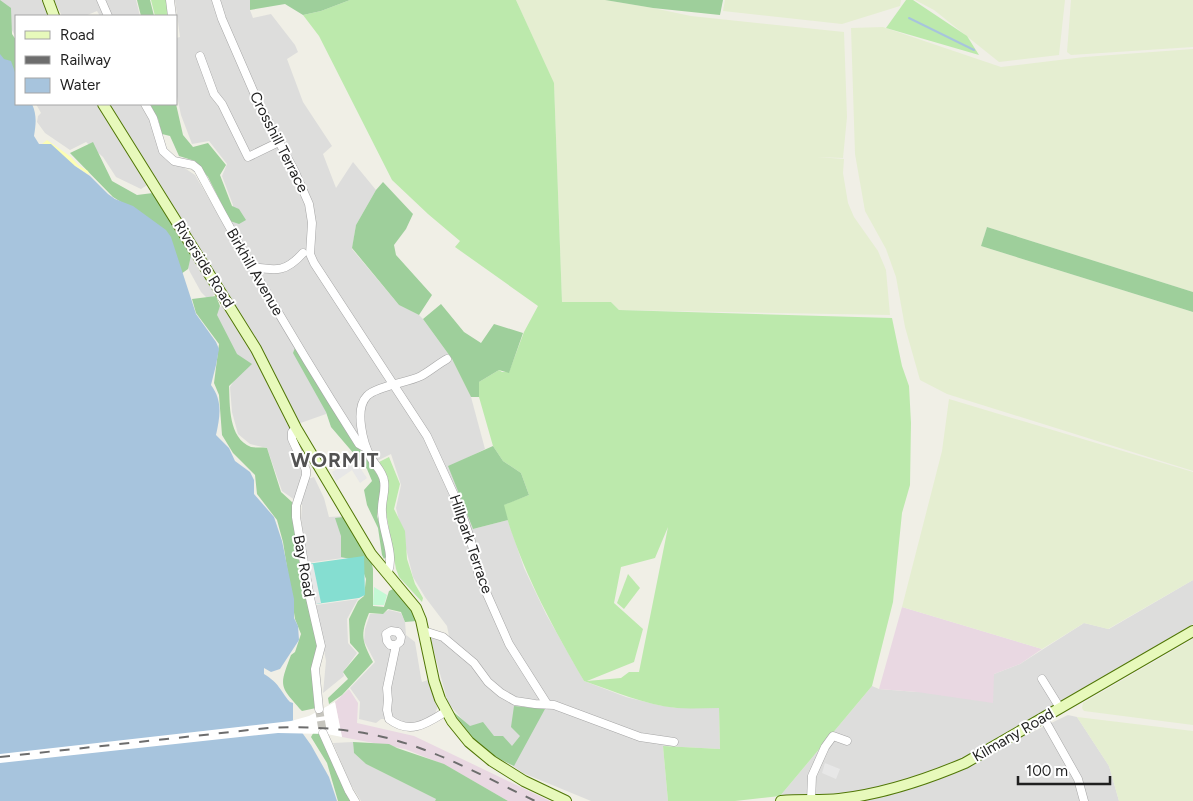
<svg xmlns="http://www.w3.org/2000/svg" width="1193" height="801" font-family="Figtree,sans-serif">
	<rect width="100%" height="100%" fill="#f0efe6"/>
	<g fill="#dddddc">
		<polygon points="0,0 43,0 51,16 16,16 16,37 0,10"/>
		<polygon points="54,0 136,0 140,16 100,16 97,11 85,16 62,16"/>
		<polygon points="175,0 250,0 250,10 253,18 271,14 295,45 298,52 287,59 303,102 332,146 323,154 336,188 353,162 376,190 356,225 352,249 399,305 419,315 423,319 452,359 471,397 485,449 449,467 473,529 508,520 524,568 546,614 584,681 626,697 658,705 677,708 719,708 720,749 663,746 668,801 591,801 523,773 487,748 448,703 430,637 450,641 447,626 425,597 413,577 396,508 401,485 391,454 377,461 347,420 251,261 230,222 233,205 222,176 227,164 209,141 192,144 181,115 176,92 176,38 180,37"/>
		<polygon points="36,104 140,104 150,121 165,159 180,165 195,175 329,403 326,414 292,426 308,479 314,477 324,498 329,517 346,516 350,557 307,563 301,519 302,505 282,491 267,448 250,444 238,434 232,412 230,387 245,363 233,358 213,312 223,305 217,293 208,299 201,292 190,272 186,263 191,251 198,245 157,179 141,189 116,177 103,157 86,142 70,150 45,133 37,122 38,116 41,113"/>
		<polygon points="1193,580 1193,624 1018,729 956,763 888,787 848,793 780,796 872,686 879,689 917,692 994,674 1020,664 1084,623 1109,629"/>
		<polygon points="358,599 347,619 348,643 357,653 343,672 344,676 323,693 326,661 316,605"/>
		<polygon points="389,610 401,613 405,622 406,635 415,642 421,678 422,682 428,680 438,706 434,716 414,723 399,723 392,719 381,719 376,723 359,719 360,702 350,688 375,662 364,641 365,629 370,614 381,614"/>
		<polygon points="1068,715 1077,717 1109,766 1119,801 857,801 880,797 951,774 1026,735"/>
		<polygon points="353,742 354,753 366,764 436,799 435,801 361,801 350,783 333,743"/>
	</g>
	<g fill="#e9d8e2">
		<polygon points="902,607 1042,649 1020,664 994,674 993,703 917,692 879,689"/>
		<polygon points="349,689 358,703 357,723 414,736 550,801 508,801 445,765 405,749 342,737 335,702"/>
	</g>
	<g fill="#e5eed1">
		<polygon points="516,0 605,0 653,8 691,16 844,32 847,117 843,158 817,157 844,159 843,173 848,203 854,217 878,251 886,270 890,315 619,310 611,302 562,302 554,84"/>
		<polygon points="725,0 901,0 900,6 842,24 723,11"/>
		<polygon points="915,0 1065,0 1059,55 999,62 934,10"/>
		<polygon points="1071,0 1193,0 1193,47 1071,55 1067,52"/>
		<polygon points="883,27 1001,67 1084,57 1193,49 1193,292 987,227 981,246 1193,312 1193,471 947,394 920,380 905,327 896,277 886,249 865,211 855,154 851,28"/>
		<polygon points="949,399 1193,472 1193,580 1108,629 1084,623 1042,649 902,607 942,451"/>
		<polygon points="1193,639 1193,725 1084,711 1082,708 1083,703"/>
		<polygon points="1077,717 1193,731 1193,801 1119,801 1109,766"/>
	</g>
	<g fill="#bce9ac" fill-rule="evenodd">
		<polygon points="151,0 167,0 169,16 155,16"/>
		<path d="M350 0H516L554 83 562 302H611L619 310 892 318 902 366 909 386 911 423 910 485 902 513 893 602 872 686 780 796 735 801H668L663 746 720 749 719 708C705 708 691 709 677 708 645 705 614 691 584 681 550 622 522 571 503 505L529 495 521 473 503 461 493 446 479 397V382L499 370 502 372H509L524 332 538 306 455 247 460 241 428 214 392 180 319 36 303 15 321 11ZM668 527 639 672H629L621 678 587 681 634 662 643 629 614 603 621 567 655 558Z"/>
		<polygon points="906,0 913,0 967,36 979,55 886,28"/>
		<polygon points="389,457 400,484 394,509 405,531 407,559 415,584 423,598 422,602 399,577 396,569 385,506 388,492 388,478 379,462"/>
		<polygon points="628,574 640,588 624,609 617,603"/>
	</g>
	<g fill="#9ecf9b">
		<polygon points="0,0 11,8 12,34 16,40 16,81 0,56"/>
		<polygon points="137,0 150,0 154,16 141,16"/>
		<polygon points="250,0 350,0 321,11 303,15 285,4 250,10"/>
		<polygon points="605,0 723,0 720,15 653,8"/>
		<polygon points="150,104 176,104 183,135 193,147 208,143 226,165 220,175 232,206 239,209 246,220 239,224 230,221 208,177 195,161 179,156 170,136 162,134 158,119"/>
		<polygon points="93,142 112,181 137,195 153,193 192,251 188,269 181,274 137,212 113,197 70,153"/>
		<polygon points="383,182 413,214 406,229 394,245 396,255 432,295 419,315 399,305 352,248 356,225 376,190"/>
		<polygon points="987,227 1193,292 1193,312 981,246"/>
		<path d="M216 296 220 306 217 315 237 354 252 364 229 386C230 405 228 438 251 447 255 448 262 447 267 448L281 492 292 502 298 545 318 643 316 708 302 711C279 685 279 687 291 655L295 652 301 634 295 619 283 542 277 520 257 494 255 475 233 453 222 435 219 395 214 383 219 344 196 313 192 299Z"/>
		<polygon points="441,304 464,332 481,343 494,324 523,333 509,373 499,370 479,382 479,397 471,397 452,359 423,319"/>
		<polygon points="296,345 343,425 379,477 381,485 377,516 383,535 386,557 384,559 382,555 378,528 367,505 364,490 372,481 367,469 331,427 326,412 293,353"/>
		<polygon points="493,446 503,461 521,473 529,495 504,505 508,520 473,529 448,466"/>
		<path d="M344 517 371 560 373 569V606L384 607 389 591 395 588 413 607 417 621 405 622 401 612 388 609 383 614 369 613C360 635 362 641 373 662L342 695 329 704 328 698 348 679 343 672 359 653 350 643 349 619 358 601 364 596 366 579 359 561 341 557V536L335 518Z"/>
		<polygon points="514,706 545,709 514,766 491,755 473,738 451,710 470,726 483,722 494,736 503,736 512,746 520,736 511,727"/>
		<polygon points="315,730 320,730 353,801 338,801 327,763 311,737"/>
		<polygon points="353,742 389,744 397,748 444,764 508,801 435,801 436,799 366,764 354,753"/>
	</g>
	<polygon fill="#fcfeb5" points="47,140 71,157 78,165 88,171 89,175 42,144"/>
	<polygon fill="#c4f9d5" points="374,587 387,595 384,605 373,605"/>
	<polygon fill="#85ded1" points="364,556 365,595 359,598 316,604 307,564"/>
	<g fill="#e7e7e7">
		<polygon points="351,461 356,462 367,478 360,483 352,470 336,481 332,472"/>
		<polygon points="313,564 321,603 311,605 303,565"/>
		<polygon points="825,763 840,769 836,779 822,773"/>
	</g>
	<path fill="#a7c4dd" d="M0 54 4 59 11 61 16 75V104H32C37 115 36 124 34 136L39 144H51L75 166 90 176 108 194 115 199 133 206 166 230 171 237 196 314 216 342 219 349 216 365 211 385C223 401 220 417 216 435L229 448 235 461 250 472 254 480V494L274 517 282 541 294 599V618L298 626 299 640 280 669 271 672 264 668V674C280 684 279 689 290 702L293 703V720L311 745 329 777 337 801H0Z"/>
	<polygon fill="#fff" points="335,702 342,737 327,734 278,733 0,763 0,754 291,721 309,716"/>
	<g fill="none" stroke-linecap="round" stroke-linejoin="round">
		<polyline stroke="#a7c4dd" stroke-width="2" points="909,18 974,50"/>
		<polyline stroke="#c6c5be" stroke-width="8" stroke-dasharray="8 4" stroke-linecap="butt" points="319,709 323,733"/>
		<defs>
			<g id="minor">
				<polyline points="101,0 108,16"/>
				<polyline points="170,0 172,16"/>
				<polyline points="216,0 222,19 258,102 295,172 309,204 312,223 310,254 314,263 427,436 460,508 471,541 479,576 509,644 547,704"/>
				<polyline points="200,56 214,94 222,104 248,157 279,142"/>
				<path d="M145 104 153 118 163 151 174 161 193 165 198 169C248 263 302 355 359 444L366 448"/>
				<path d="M253 267C277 271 286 272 303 253"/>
				<polyline points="296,428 292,432 292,439 306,470 306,475 296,506 296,517 310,598 321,646 315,669 319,709"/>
				<path d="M388 572C395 553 382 531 382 512 381 502 386 491 384 481 383 472 375 465 371 458 363 444 354 409 367 396 377 386 407 383 421 376 430 371 438 364 447 359"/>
				<polyline points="424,631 443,637 474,663 488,682 501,693 515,701 535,704 554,705 640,737 674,742"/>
				<path d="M396 645H390L387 641 386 634 391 631 398 632 401 637 400 642 396 645 387 688 388 700 387 710 389 719C410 735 426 724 445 712"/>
				<polyline points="1042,679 1060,708"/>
				<polyline points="1043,717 1078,779 1084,801"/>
				<polyline points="323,733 349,791 355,801"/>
				<polyline points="811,801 812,776 825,747 833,736 847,741"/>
			</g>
			<g id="secondary">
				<polyline points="48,0 54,16"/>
				<polyline points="103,104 256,349 296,428 371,554 416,608 421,620 434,681 440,699 452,721 469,742 492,761 524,781 566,801"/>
				<path d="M781 801C801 799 820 801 839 799 883 794 925 780 965 763L1193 631"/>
			</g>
		</defs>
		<use href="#minor" stroke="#a6a6a6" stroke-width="9"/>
		<use href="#secondary" stroke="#507606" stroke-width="12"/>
		<use href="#minor" stroke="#fff" stroke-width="8"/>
		<use href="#secondary" stroke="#e7f9bb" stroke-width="10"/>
		<path stroke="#6d6d6d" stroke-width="2" stroke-dasharray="10 10" stroke-linecap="butt" d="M0 757 268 728C307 726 345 728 383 737 435 749 487 778 535 801"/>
	</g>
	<g text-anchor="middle" stroke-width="4" stroke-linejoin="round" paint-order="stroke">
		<g font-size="15" fill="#1f1f1f" stroke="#fff">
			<text transform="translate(279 142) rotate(63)" y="5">Crosshill Terrace</text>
			<text transform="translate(204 264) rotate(58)" y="5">Riverside Road</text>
			<text transform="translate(255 272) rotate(60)" y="5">Birkhill Avenue</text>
			<text transform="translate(471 544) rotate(71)" y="5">Hillpark Terrace</text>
			<text transform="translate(304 566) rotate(80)" y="5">Bay Road</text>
			<text transform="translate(1013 735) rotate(-30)" y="5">Kilmany Road</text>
		</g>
		<g font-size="20" font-weight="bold" letter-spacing="1" fill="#525252" stroke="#fff">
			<text x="335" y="467">WORMIT</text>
		</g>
	</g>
	<rect x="15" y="15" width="162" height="90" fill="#ffffff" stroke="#a5a5a5"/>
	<rect x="25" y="31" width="25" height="8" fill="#e7f9bb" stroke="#a5a5a5"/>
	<text x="60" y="40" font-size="15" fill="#1f1f1f">Road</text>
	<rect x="25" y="56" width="25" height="8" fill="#6d6d6d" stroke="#a5a5a5"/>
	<text x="60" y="65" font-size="15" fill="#1f1f1f">Railway</text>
	<rect x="25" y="78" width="25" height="15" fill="#a7c4dd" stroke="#a5a5a5"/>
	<text x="60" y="90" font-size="15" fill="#1f1f1f">Water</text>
	<path d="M1018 776v8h92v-8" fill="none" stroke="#1f1f1f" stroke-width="2.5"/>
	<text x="1026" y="776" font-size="15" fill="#1f1f1f" stroke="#ffffff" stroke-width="4" paint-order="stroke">100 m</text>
</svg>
